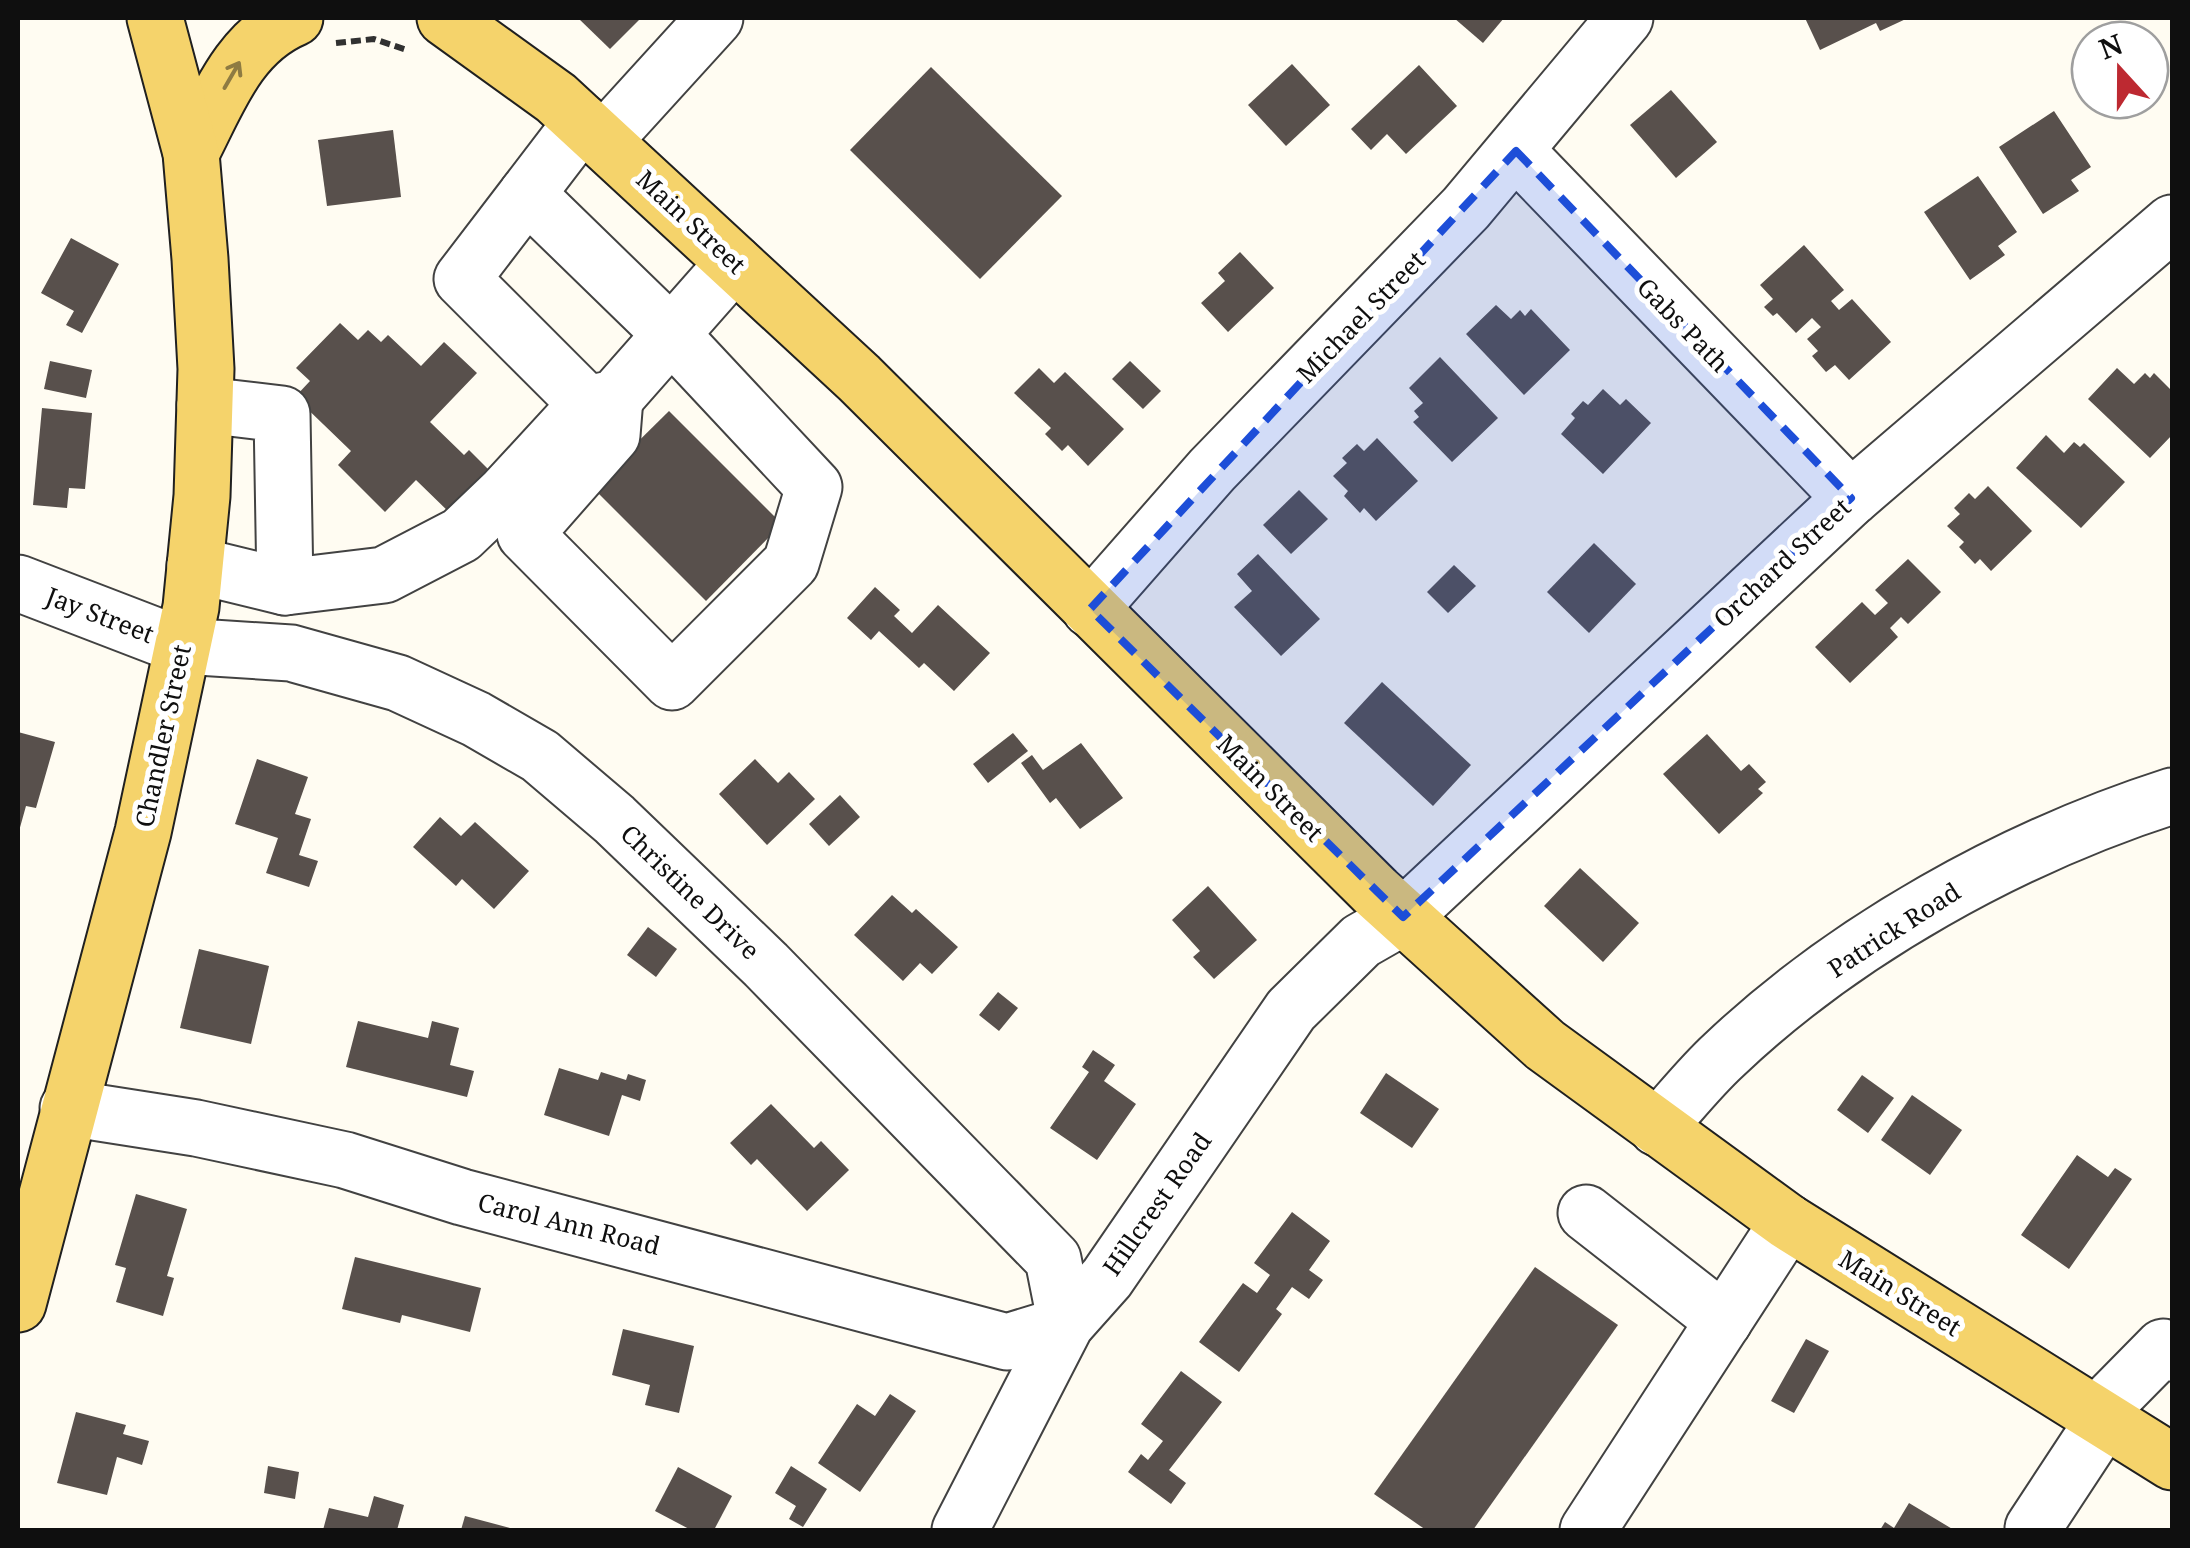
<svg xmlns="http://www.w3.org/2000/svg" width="2190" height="1548" font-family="'Noto Serif',serif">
	<rect width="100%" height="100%" fill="#fffcf2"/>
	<g fill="#58504c">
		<polygon points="578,18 641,18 610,49"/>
		<polygon points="1454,18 1504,18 1483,43"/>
		<polygon points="1805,18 1908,18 1880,31 1876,23 1820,50"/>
		<polygon points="1292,64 1330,105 1286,146 1248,105"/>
		<polygon points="1419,65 1457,106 1406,154 1387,134 1371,150 1351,129"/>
		<polygon points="931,67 1062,196 980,279 850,150"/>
		<polygon points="1671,90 1717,142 1676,178 1630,125"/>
		<polygon points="2054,111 2091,167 2071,180 2079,191 2043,214 1999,147"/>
		<polygon points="393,130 401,197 327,206 318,140"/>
		<polygon points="1978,176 2017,232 1998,246 2005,255 1970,280 1924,212"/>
		<polygon points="71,238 119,264 82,333 66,325 74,311 41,293"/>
		<polygon points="1804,245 1844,290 1831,301 1839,310 1852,299 1891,342 1849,380 1835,365 1826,372 1812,356 1818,351 1807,339 1821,327 1812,318 1796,333 1777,313 1773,316 1764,307 1773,299 1760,285"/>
		<polygon points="1240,252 1274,288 1228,332 1201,303 1225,281 1218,273"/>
		<polygon points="1496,305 1511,319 1520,310 1525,316 1531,309 1570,350 1524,395 1466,334"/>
		<polygon points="340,323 358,340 368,330 381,342 388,335 421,366 444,342 477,373 430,422 464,455 469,450 494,475 453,516 416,480 385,512 338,465 351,451 295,397 310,381 296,368"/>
		<polygon points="1440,357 1498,418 1452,462 1413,422 1419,417 1414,411 1423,403 1409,388"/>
		<polygon points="50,361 92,370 86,398 44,389"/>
		<polygon points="1130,361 1161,391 1143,409 1112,379"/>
		<polygon points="1039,368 1054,383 1065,372 1124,429 1088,466 1068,445 1062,451 1045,434 1051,428 1014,393"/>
		<polygon points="2117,368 2134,384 2145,373 2150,378 2154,373 2172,391 2172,435 2150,458 2088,399"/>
		<polygon points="1603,389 1620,405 1626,399 1651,423 1603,474 1561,434 1575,418 1571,414 1583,401 1588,405"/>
		<polygon points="42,408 92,413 85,489 69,488 67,508 33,505"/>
		<polygon points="669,411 782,524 706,601 592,487"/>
		<polygon points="2046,435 2064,453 2074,442 2080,447 2084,443 2125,482 2081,528 2016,468"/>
		<polygon points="1377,438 1418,481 1376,521 1364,508 1360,513 1344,496 1348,491 1333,476 1347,463 1342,458 1357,444 1364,451"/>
		<polygon points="1988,486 2032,531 1991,571 1980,559 1975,564 1959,547 1964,542 1947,526 1960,514 1954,508 1969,493 1975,499"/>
		<polygon points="1299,490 1328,519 1291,554 1263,525"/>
		<polygon points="1594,543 1636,584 1589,633 1547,592"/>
		<polygon points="1258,554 1320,619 1281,656 1234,607 1252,591 1237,574"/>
		<polygon points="1908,559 1941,592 1908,624 1901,617 1890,628 1898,637 1850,683 1815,647 1862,602 1875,615 1888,603 1875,590"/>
		<polygon points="1454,565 1476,586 1448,613 1427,592"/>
		<polygon points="875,587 900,610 894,616 912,633 938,605 990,653 954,691 924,663 919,668 879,631 871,640 847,618"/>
		<polygon points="1382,682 1471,765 1433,806 1344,723"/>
		<polygon points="18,732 55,742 36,808 26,806 19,831"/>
		<polygon points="1013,733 1028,751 988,783 973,764"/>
		<polygon points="1707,734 1741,771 1749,764 1766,782 1758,789 1763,793 1719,834 1663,774"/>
		<polygon points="1081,743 1123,798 1080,829 1056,798 1050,803 1021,763 1032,755 1043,770"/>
		<polygon points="257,759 308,777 295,814 311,819 299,855 318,861 309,887 266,873 278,838 235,824"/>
		<polygon points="755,759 778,783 789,772 815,799 767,845 719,794"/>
		<polygon points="840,795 860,817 829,846 809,824"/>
		<polygon points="440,817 461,836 475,822 529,871 494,909 462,879 456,886 413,847"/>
		<polygon points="1580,868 1639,923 1603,962 1544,906"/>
		<polygon points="1208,886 1257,940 1214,979 1193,957 1200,951 1172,920"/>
		<polygon points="892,895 912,913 916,909 958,947 932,974 920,963 903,981 854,935"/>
		<polygon points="648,927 677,949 656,977 627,955"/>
		<polygon points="199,949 269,966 251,1044 180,1028"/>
		<polygon points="998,992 1018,1008 999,1031 979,1015"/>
		<polygon points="358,1021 428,1038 432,1021 459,1028 450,1065 474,1071 467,1097 346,1067"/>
		<polygon points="1093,1050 1115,1065 1104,1081 1136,1104 1097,1160 1050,1128 1089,1072 1082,1067"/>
		<polygon points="559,1068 598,1080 601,1072 626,1080 628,1074 646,1080 640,1101 622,1095 609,1136 544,1115"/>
		<polygon points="1386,1073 1439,1109 1412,1148 1360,1113"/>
		<polygon points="1862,1075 1894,1098 1868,1133 1837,1110"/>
		<polygon points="1912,1095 1962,1130 1930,1175 1881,1140"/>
		<polygon points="771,1104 814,1148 821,1141 849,1170 807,1211 757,1159 751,1165 730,1143"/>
		<polygon points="2077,1155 2108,1177 2115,1168 2132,1179 2069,1269 2021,1235"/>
		<polygon points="136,1194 187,1209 167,1276 174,1278 163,1316 116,1302 126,1268 115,1265"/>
		<polygon points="1292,1212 1330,1241 1309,1270 1323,1280 1309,1299 1292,1287 1276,1309 1282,1314 1239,1372 1199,1342 1243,1283 1257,1293 1270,1275 1254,1263"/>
		<polygon points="355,1257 481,1288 470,1332 402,1315 400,1323 342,1309"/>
		<polygon points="1535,1267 1618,1325 1473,1530 1426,1530 1374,1494"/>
		<polygon points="623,1329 694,1346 679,1413 645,1405 650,1385 612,1375"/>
		<polygon points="1806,1339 1829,1351 1794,1413 1771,1401"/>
		<polygon points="1181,1371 1222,1402 1169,1470 1186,1483 1171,1504 1128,1472 1141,1454 1148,1460 1163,1441 1141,1424"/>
		<polygon points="890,1394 916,1411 860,1492 818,1463 857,1404 875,1416"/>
		<polygon points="76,1412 126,1425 123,1434 149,1441 142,1465 117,1457 107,1495 57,1483"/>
		<polygon points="268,1466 299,1472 295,1499 264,1493"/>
		<polygon points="791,1466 827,1489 803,1527 789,1519 796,1506 775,1493"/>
		<polygon points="678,1467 732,1496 714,1530 691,1530 655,1511"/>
		<polygon points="374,1496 404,1505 397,1530 323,1530 329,1508 368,1517"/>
		<polygon points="1909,1503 1954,1530 1880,1530 1885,1522 1894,1528"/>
		<polygon points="465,1516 514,1529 514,1530 461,1530"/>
	</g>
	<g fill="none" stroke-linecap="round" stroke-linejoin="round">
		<defs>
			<g id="minor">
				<polyline points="582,122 462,279 587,404 615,398 734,263"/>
				<polyline points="603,141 715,18"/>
				<polyline points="1516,151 1851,498"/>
				<polyline points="527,194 670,333 814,487 791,563 672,682 525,534 612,435 615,398"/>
				<polyline points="205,405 282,414 285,587"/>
				<polyline points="195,565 285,587 384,575 461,535 505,493 587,404"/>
				<polyline points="18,583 182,646 291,653 398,683 476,719 540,756 614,819 766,965 1053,1259 1066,1324 1007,1342 462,1197 345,1160 196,1128 68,1108"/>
				<polyline points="1090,609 1212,470 1466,208 1625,18"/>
				<path d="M1657 1128C1679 1104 1700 1077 1724 1055 1846 939 2013 847 2172 796"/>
				<polyline points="1586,1213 1724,1321"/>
				<polyline points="2096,1415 2163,1347 2172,1353"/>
				<polyline points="960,1530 1066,1324 1107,1278 1291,1010 1361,941 1403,917 1851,498 2172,223"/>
				<polyline points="1588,1530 1788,1222"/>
				<polyline points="2037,1530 2033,1528 2104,1420"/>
			</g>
			<g id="major">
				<polyline points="445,18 556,98 859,378 1376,892 1545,1045 1788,1222 2172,1462"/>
				<path d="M191 153C218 101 238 42 295 18"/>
				<polyline points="18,1304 143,832 191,607 202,496 206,369 200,259 191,153 155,18"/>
			</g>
		</defs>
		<use href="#minor" stroke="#424242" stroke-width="59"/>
		<use href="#major" stroke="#202020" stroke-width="59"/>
		<polyline stroke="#313131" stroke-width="6" stroke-dasharray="10 5" stroke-linecap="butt" points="336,43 374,39 407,50"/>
		<use href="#minor" stroke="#fff" stroke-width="55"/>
		<use href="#major" stroke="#f5d36b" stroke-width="55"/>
	</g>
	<defs><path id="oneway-shaft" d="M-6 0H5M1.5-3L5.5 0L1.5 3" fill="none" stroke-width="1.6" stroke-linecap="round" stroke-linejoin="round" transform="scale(2.5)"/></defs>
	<use stroke="#8e7b42" href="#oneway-shaft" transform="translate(232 75) rotate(-60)"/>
	<path fill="#1d4ed8" fill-opacity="0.2" stroke="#1d4ed8" stroke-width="8" stroke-dasharray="20 12" stroke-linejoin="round" d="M1516 151 1851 498 1403 917 1090 609Z"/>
	<g text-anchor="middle" stroke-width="10" stroke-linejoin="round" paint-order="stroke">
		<g font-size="25" fill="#0f0f0f" stroke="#fff">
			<text transform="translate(691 222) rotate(43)" y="9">Main Street</text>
			<text transform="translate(1361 317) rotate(-46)" y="9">Michael Street</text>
			<text transform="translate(1683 325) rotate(46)" y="9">Gabs Path</text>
			<text transform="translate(1782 563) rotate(-43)" y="9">Orchard Street</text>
			<text transform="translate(100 615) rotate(21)" y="9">Jay Street</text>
			<text transform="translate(163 736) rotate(-78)" y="9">Chandler Street</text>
			<text transform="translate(1270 788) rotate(45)" y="9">Main Street</text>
			<text transform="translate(690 892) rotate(44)" y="9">Christine Drive</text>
			<text transform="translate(1894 930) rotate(-33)" y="9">Patrick Road</text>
			<text transform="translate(1157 1204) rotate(-55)" y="9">Hillcrest Road</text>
			<text transform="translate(569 1224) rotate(14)" y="9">Carol Ann Road</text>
			<text transform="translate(1900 1293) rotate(32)" y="9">Main Street</text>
		</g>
	</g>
	<rect width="2190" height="1548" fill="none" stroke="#0f0f0f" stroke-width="40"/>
	<g transform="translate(2120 70) rotate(339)"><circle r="48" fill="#ffffff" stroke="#9f9f9f" stroke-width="2.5"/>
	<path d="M0-8L18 38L0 25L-18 38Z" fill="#bd2931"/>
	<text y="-15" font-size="28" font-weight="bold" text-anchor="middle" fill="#0f0f0f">N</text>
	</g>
</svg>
